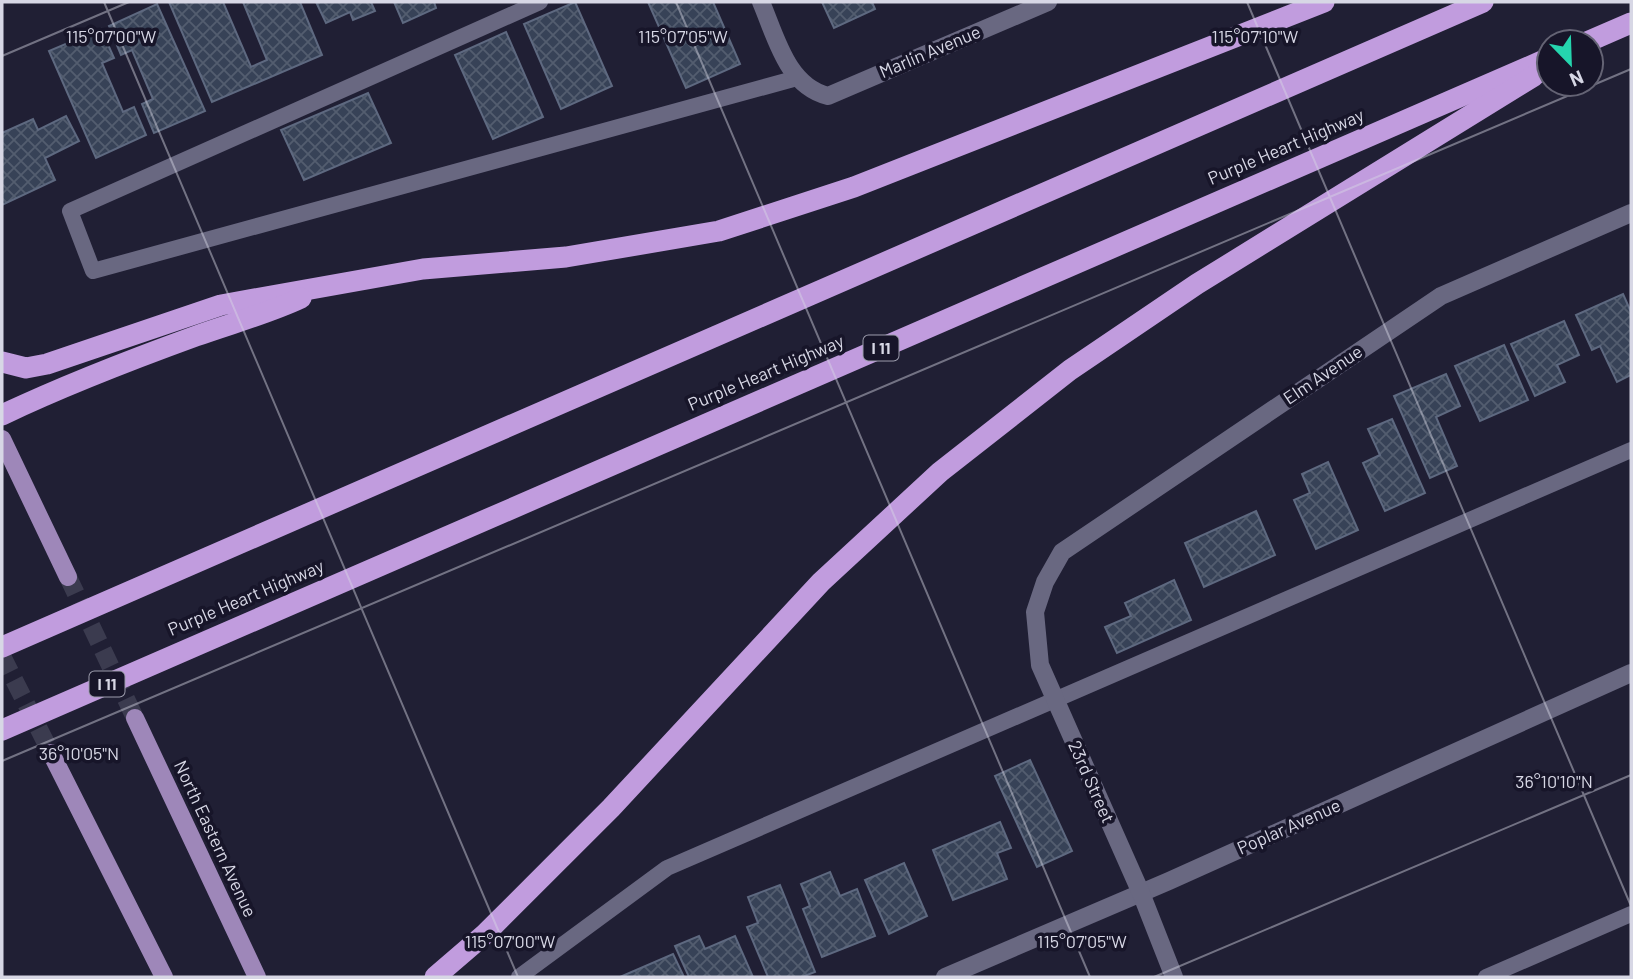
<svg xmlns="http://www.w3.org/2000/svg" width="1633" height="979" font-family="Barlow,sans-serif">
	<defs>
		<pattern id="building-cross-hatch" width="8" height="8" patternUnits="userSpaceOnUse" patternTransform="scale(1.75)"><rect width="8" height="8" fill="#374257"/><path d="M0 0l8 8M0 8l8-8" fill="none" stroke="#535d6f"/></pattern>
	</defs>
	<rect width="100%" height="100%" fill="#201f34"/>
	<g fill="url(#building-cross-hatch)" stroke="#5e6980" stroke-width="2">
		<polygon points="169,2 223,2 251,67 267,60 243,2 300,2 322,55 212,102"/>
		<polygon points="316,2 371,2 375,11 353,20 350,12 326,23"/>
		<polygon points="394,2 434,2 436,8 403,23"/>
		<polygon points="575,2 612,86 561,109 524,24"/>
		<polygon points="648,2 713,2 740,64 686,88"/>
		<polygon points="822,2 872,2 875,9 834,28"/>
		<polygon points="157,4 205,111 154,133 142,104 153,99 132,50 121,55 109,26"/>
		<polygon points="101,29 114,58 102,63 123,112 134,107 146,135 96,158 49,51"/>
		<polygon points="506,32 543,117 493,139 455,55"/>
		<polygon points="368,93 391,143 304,180 281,130"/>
		<polygon points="66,116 79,141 45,158 55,180 2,205 2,133 33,119 38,130"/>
		<polygon points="1623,294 1631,312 1631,375 1617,382 1600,346 1592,350 1576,315"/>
		<polygon points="1564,321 1579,355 1557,365 1565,382 1535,396 1511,344"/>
		<polygon points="1504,345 1528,400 1480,421 1455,366"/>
		<polygon points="1446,374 1460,406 1436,417 1457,466 1430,478 1394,396"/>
		<polygon points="1392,419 1425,493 1385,511 1363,463 1380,455 1368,429"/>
		<polygon points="1328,462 1358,530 1316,549 1294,500 1310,493 1302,474"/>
		<polygon points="1256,511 1275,555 1204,587 1185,543"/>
		<polygon points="1174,580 1191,620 1117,653 1105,627 1131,616 1125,603"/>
		<polygon points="1030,760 1072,851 1037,867 995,776"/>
		<polygon points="1000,822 1011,848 997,853 1007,879 953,900 933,850"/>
		<polygon points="904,863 927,916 889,934 865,880"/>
		<polygon points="830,872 840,896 857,889 875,936 822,957 803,909 810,906 801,884"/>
		<polygon points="780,885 815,972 802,977 768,977 747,927 758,923 748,897"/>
		<polygon points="699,936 705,949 735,936 753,977 689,977 675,946"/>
		<polygon points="673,954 684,977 620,977"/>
	</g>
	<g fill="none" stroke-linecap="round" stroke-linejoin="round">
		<g stroke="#3b3b4f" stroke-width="18" stroke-dasharray="18 9" stroke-linecap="butt">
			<polyline points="68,577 135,718"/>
			<polyline points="2,656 51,753"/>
		</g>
		<g stroke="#696881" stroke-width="16">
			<polyline points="540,2 70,211 93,271 797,78"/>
			<polyline points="519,977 667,868 1631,450"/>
			<polyline points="1486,977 1631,914"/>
		</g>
		<g stroke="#696881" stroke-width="18">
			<path d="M761 2C776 37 787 86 828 96L1048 2"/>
			<polyline points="945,977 1169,881 1631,673"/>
			<polyline points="1174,977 1141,893 1040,665 1035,612 1045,582 1062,552 1441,296 1631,213"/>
		</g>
		<g stroke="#9e87b9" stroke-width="18">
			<polyline points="2,439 68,577"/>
			<polyline points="135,718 257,977"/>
			<polyline points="51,753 164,977"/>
		</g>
		<g stroke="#c19cde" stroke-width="21">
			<polyline points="1587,42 1631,23"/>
			<polyline points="2,362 26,368 47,364 221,305 423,269 566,257 719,231 854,187 1324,2"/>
			<path d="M2 415C65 385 130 360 196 336 232 323 267 314 301 298"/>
			<polyline points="2,647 1483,2"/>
			<polyline points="2,730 1549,58"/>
			<polyline points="435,977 485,934 611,808 821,582 940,472 1070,370 1197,284 1534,76"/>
		</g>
	</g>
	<path fill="none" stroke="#d7d7e5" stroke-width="2" stroke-opacity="0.45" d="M104 2 518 977M676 2 1090 977M1247 2 1631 906M2 56 129 2M2 761 1631 69M1154 977 1631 775"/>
	<g text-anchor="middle" stroke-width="7" stroke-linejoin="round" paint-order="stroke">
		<g fill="#171529" stroke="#9d9dad" stroke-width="2">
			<rect x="863.5" y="335.5" width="35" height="25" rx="5"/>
			<rect x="89.5" y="671.5" width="35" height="25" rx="5"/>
		</g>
		<g font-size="16" font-weight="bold" fill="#d7d7e5">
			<text x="881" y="354">I 11</text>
			<text x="107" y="690">I 11</text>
		</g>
		<g font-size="18" fill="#d7d7e5" stroke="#171529">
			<text transform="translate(930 52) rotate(-23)" y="6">Marlin Avenue</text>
			<text transform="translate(1286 147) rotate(-23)" y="6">Purple Heart Highway</text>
			<text transform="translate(766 373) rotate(-23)" y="6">Purple Heart Highway</text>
			<text transform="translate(1323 375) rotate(-34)" y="6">Elm Avenue</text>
			<text transform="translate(246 598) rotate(-23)" y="6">Purple Heart Highway</text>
			<text transform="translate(1091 782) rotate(66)" y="6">23rd Street</text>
			<text transform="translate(1289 827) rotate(-24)" y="6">Poplar Avenue</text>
			<text transform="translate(215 839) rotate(65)" y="6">North Eastern Avenue</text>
		</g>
	</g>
	<g font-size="18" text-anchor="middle" fill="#d7d7e5" stroke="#171529" stroke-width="7" stroke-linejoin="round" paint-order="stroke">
		<text x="683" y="43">115°07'05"W</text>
		<text x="111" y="43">115°07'00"W</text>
		<text x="1255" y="43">115°07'10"W</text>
		<text x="79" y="760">36°10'05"N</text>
		<text x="1554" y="788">36°10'10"N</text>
		<text x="510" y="948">115°07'00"W</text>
		<text x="1082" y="948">115°07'05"W</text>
	</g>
	<rect width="1633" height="979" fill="none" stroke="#d7d7e5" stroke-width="7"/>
	<g transform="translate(1570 63) rotate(157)"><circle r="33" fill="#171529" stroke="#646374" stroke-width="2"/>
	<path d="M0-5L12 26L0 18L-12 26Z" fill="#25d5ae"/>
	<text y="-10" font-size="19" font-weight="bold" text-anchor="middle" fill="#d7d7e5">N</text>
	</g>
</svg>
